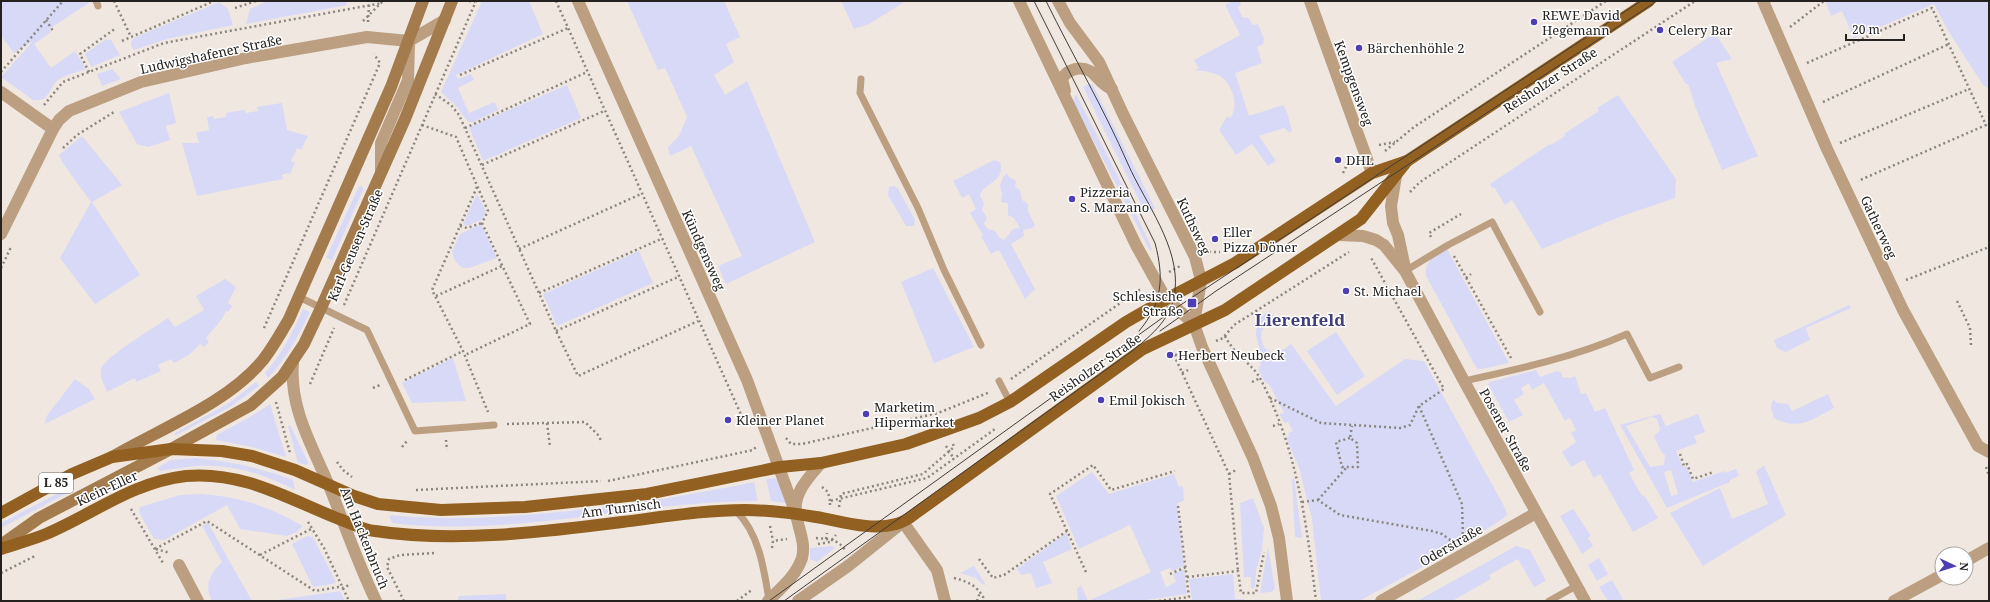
<svg xmlns="http://www.w3.org/2000/svg" width="1990" height="602" font-family="'Noto Serif',serif">
	<rect width="100%" height="100%" fill="#f0e8e0"/>
	<g fill="#d7d9f7" fill-rule="evenodd">
		<path d="M1 1H92L49 29 51 32 34 44 51 68 75 51 86 69C78 72 67 74 60 79 48 86 51 103 33 100L1 77 33 41 14 53 1 36Z"/>
		<polygon points="268,1 346,1 347,5 246,24 250,9"/>
		<polygon points="482,1 529,1 543,34 456,75 458,79 471,74 474,80 458,88 469,113 492,103 495,103 498,110 473,122 468,122 457,107 441,92"/>
		<polygon points="627,1 724,1 740,37 726,44 734,62 714,75 725,95 747,81 815,242 726,284 718,266 742,256 691,146 670,156 668,147 679,136 687,117 665,68 658,70"/>
		<polygon points="841,1 906,1 869,24 854,29"/>
		<path d="M1232 1H1240L1241 5 1238 7 1242 17 1249 18 1252 25 1258 24 1264 39 1263 44 1257 47 1262 63 1235 73 1249 116 1283 105 1287 112 1292 130 1290 133 1284 128 1259 136 1276 161 1268 166 1252 144 1236 155 1219 130 1227 116 1230 118C1240 107 1232 83 1220 76 1213 72 1203 71 1195 70L1199 68 1194 60 1240 35 1225 5Z"/>
		<polygon points="1829,1 1989,1 1989,89 1983,85 1947,29 1934,4 1854,38 1842,11 1831,16 1826,3"/>
		<polygon points="219,2 228,9 233,25 167,39 134,50 131,46 132,40 136,37"/>
		<polygon points="1715,33 1732,59 1716,63 1758,156 1722,170 1696,109 1688,84 1686,84 1672,62"/>
		<polygon points="106,39 111,40 120,55 91,67 85,54"/>
		<polygon points="112,69 121,79 102,86 97,74"/>
		<polygon points="1090,84 1093,85 1155,208 1146,214 1083,87"/>
		<polygon points="567,85 581,118 483,161 469,127"/>
		<polygon points="169,93 176,123 166,126 170,140 148,147 137,144 119,112"/>
		<path d="M1076 94C1102 145 1129 196 1152 249L1150 251 1073 101Z"/>
		<polygon points="1618,95 1676,179 1675,198 1622,216 1542,249 1512,200 1505,205 1494,187 1492,188 1490,184 1550,144 1551,145 1565,136 1564,134 1599,111 1597,108"/>
		<polygon points="282,103 287,130 308,136 301,150 297,148 291,161 295,163 290,174 287,173 282,175 283,179 197,196 182,143 199,143 196,133 209,130 207,117 213,116 214,119 226,117 226,113 244,110 246,113 258,111 257,107"/>
		<polygon points="82,136 122,185 92,202 140,275 95,304 60,258 91,202 62,162 59,155"/>
		<path d="M994 160 1000 162C1006 182 985 182 980 195L984 204 982 210 987 218 984 224 988 229 995 231 999 237 1004 240 1013 229 1020 228 1014 218 1008 215V203L1001 202 1002 194 1000 186 1003 177 1007 173 1009 177 1016 181 1015 187 1020 190 1022 200 1028 204V211L1035 225 1033 228 1023 230 1024 236 1011 244 1035 289 1025 299 999 250 991 254 981 236 983 235 970 213 976 209 969 194 962 198 953 181Z"/>
		<polygon points="359,186 363,187 363,190 332,260 326,258"/>
		<polygon points="893,186 897,187 915,220 914,226 906,226 888,195 889,187"/>
		<polygon points="477,194 486,211 483,219 467,226 463,224"/>
		<polygon points="481,224 497,258 469,268 462,268 455,261 452,251 460,234"/>
		<path d="M1447 249 1509 363 1482 369H1477L1426 276C1424 260 1435 256 1447 249Z"/>
		<polygon points="639,251 653,283 557,326 543,294"/>
		<polygon points="933,268 974,347 934,363 901,282"/>
		<path d="M225 279 236 287 228 303 232 306 228 312 226 311 222 319 206 338 209 342 204 347 200 344 189 355 174 363 171 359 158 365 161 371 136 382 135 378 107 392C105 385 99 377 101 369 105 357 156 326 168 318L175 327 204 310 196 296Z"/>
		<polygon points="1849,305 1851,308 1806,328 1810,340 1786,352 1777,348 1774,340"/>
		<path d="M303 309 310 312C298 336 287 358 268 378L265 373C282 354 293 332 303 309Z"/>
		<path d="M1270 311 1275 319 1262 330C1259 342 1266 357 1280 351 1284 350 1288 346 1291 344L1336 406 1405 359 1424 361 1504 506 1507 514 1504 518 1454 550 1359 601H1321L1312 519 1299 468 1286 437H1289L1288 433 1293 431 1288 422 1285 423 1279 414 1284 413 1270 386 1264 381 1258 368 1261 365 1258 360 1261 356 1256 335 1257 318Z"/>
		<polygon points="1336,332 1365,376 1337,395 1307,351"/>
		<polygon points="453,358 466,401 412,403 402,383"/>
		<polygon points="1536,370 1540,377 1557,371 1562,373 1562,377 1570,378 1575,376 1581,394 1586,393 1595,412 1605,408 1634,470 1629,473 1642,496 1644,495 1658,518 1633,532 1600,474 1594,478 1584,460 1571,467 1562,452 1576,442 1571,433 1576,430 1570,418 1565,421 1544,383 1532,390 1529,383 1521,388 1524,394 1514,400 1523,415 1509,422 1488,384 1490,382"/>
		<polygon points="75,379 89,389 95,399 45,424 46,417"/>
		<polygon points="256,382 259,386 230,407 176,435 174,435 175,433 229,403"/>
		<path d="M1828 394 1834 408C1811 420 1799 431 1774 418L1771 407 1773 399 1777 403 1788 404 1792 411Z"/>
		<polygon points="270,404 286,457 252,447 216,440 217,435 255,414"/>
		<path d="M1660 414 1666 426 1698 414 1705 432 1694 436 1697 443 1676 451 1683 467 1686 466 1693 482 1724 471 1725 473 1736 469 1739 476 1730 480V482L1667 508 1620 425ZM1652 417 1657 419 1660 430 1654 436 1660 450 1665 455 1664 465 1650 467 1626 426ZM1671 470 1678 494 1671 496 1664 472Z"/>
		<polygon points="290,425 308,462 307,465 298,463 288,426"/>
		<path d="M196 458C231 461 261 468 293 480L295 490C264 474 232 464 197 466 184 467 172 469 160 471L157 468 171 460Z"/>
		<polygon points="1764,465 1786,515 1703,566 1670,513 1720,488 1732,519 1768,504 1756,472"/>
		<polygon points="1092,472 1109,494 1174,474 1179,487 1183,486 1184,501 1177,503 1184,566 1172,571 1170,568 1160,572 1166,587 1176,582 1173,574 1184,569 1187,594 1139,601 1078,601 1077,589 1081,585 1088,601 1151,572 1130,525 1079,549 1056,496"/>
		<polygon points="775,478 777,479 786,503 771,501 766,479"/>
		<polygon points="1294,478 1302,538 1295,537 1292,479"/>
		<path d="M754 482 758 501C636 501 515 538 392 523L389 515C439 520 487 518 537 514 610 508 682 497 754 482Z"/>
		<polygon points="70,487 73,487 71,491 1,528 1,523"/>
		<path d="M201 494C241 497 268 506 303 526L297 532 287 536 240 529 227 505 164 540 154 539 139 512 140 507 180 495Z"/>
		<polygon points="1253,498 1264,528 1262,550 1256,571 1255,586 1253,589 1251,587 1251,577 1244,577 1240,503"/>
		<polygon points="1573,509 1591,536 1588,538 1593,546 1582,554 1560,516"/>
		<path d="M208 523 252 601H212C204 585 210 573 222 562L202 526Z"/>
		<polygon points="1066,533 1072,549 1043,562 1052,583 1036,588 1031,573 1021,575 1017,569"/>
		<polygon points="307,536 313,537 336,582 332,584 313,587 292,544"/>
		<polygon points="832,546 835,548 817,562 810,559 810,548"/>
		<polygon points="1516,546 1530,550 1546,581 1534,587 1518,559 1489,575 1491,579 1452,601 1417,601"/>
		<polygon points="1268,547 1275,589 1271,592 1260,593"/>
		<polygon points="1599,558 1608,574 1597,581 1588,565"/>
		<polygon points="974,566 986,585 982,584 976,578 960,573"/>
		<polygon points="1233,574 1235,599 1244,599 1244,601 1192,601 1189,579"/>
		<polygon points="1612,580 1623,599 1620,601 1608,601 1599,587"/>
		<polygon points="340,591 345,601 271,601"/>
		<polygon points="506,594 506,601 457,601 459,596"/>
	</g>
	<g fill="none" stroke-linecap="round" stroke-linejoin="round">
		<g stroke="#8a857f" stroke-width="2.5" stroke-dasharray="2 3" stroke-linecap="butt">
			<polyline points="114,1 131,37"/>
			<polyline points="469,1 475,2"/>
			<polyline points="556,1 743,419"/>
			<polyline points="235,8 256,1"/>
			<polyline points="46,20 53,31"/>
			<polyline points="363,21 383,1"/>
			<polyline points="368,22 369,5"/>
			<polyline points="1790,27 1824,1"/>
			<polyline points="122,41 214,1"/>
			<polyline points="1807,63 1932,8 1986,125 1858,181"/>
			<polyline points="1,72 63,1"/>
			<polyline points="89,72 80,54 116,28"/>
			<polyline points="460,75 568,28"/>
			<polyline points="435,94 451,105 459,115 556,331 578,376 698,321"/>
			<polyline points="1823,102 1949,44"/>
			<polyline points="44,105 63,82 164,43 382,3"/>
			<polyline points="422,125 456,137 488,211 482,223 530,324 465,355"/>
			<polyline points="465,128 587,72"/>
			<polyline points="1840,143 1969,89"/>
			<polyline points="1379,145 1395,142"/>
			<polyline points="63,148 77,135 114,112"/>
			<polyline points="1385,151 1414,127 1606,1"/>
			<polyline points="482,165 604,111"/>
			<polyline points="1343,173 1350,158"/>
			<polyline points="477,187 432,290 463,351 488,412"/>
			<polyline points="1410,192 1420,182 1695,1"/>
			<polyline points="460,226 467,228 482,223"/>
			<polyline points="1431,237 1429,233 1461,214"/>
			<polyline points="519,249 641,194"/>
			<polyline points="1209,252 1220,252"/>
			<polyline points="1454,256 1511,358"/>
			<polyline points="1,268 11,247"/>
			<polyline points="1169,272 1182,265"/>
			<polyline points="1466,278 1471,274"/>
			<polyline points="1906,280 1989,247"/>
			<polyline points="539,293 661,239"/>
			<polyline points="436,296 502,266"/>
			<polyline points="1957,301 1970,328 1971,345"/>
			<polyline points="344,305 476,1"/>
			<polyline points="264,328 380,63 374,54"/>
			<polyline points="556,331 678,277"/>
			<path d="M1225 336C1234 355 1253 364 1261 380 1297 449 1307 525 1316 601"/>
			<polyline points="1216,341 1223,338 1234,325 1349,252"/>
			<polyline points="1170,354 1183,356 1188,354"/>
			<polyline points="1174,355 1229,474 1238,571"/>
			<polyline points="1182,373 1188,370"/>
			<polyline points="1011,379 1142,288"/>
			<polyline points="405,380 463,351"/>
			<polyline points="1252,382 1260,378"/>
			<polyline points="310,384 334,328"/>
			<polyline points="373,388 380,385"/>
			<polyline points="1270,398 1321,423 1400,428 1410,425 1419,406 1444,389 1370,256"/>
			<polyline points="276,402 290,453"/>
			<polyline points="1419,406 1462,504 1463,538"/>
			<polyline points="547,423 550,447"/>
			<polyline points="507,424 585,422 599,436 601,441"/>
			<polyline points="1273,426 1279,424"/>
			<polyline points="786,438 791,444 802,444 938,413 990,392"/>
			<polyline points="1350,438 1336,442 1342,467 1358,467 1357,443 1350,438 1352,426"/>
			<polyline points="446,440 447,450"/>
			<polyline points="946,446 954,459"/>
			<polyline points="402,447 407,441"/>
			<polyline points="1680,454 1684,466 1687,464 1693,479 1714,472"/>
			<polyline points="337,462 343,470 352,477"/>
			<polyline points="1986,467 1989,476"/>
			<polyline points="1229,474 1236,470"/>
			<polyline points="608,481 753,450 756,447"/>
			<polyline points="822,487 828,492 830,501"/>
			<polyline points="416,490 601,481"/>
			<polyline points="1318,500 1346,468"/>
			<polyline points="1302,502 1318,500 1340,515 1432,531 1442,534 1453,542"/>
			<polyline points="830,505 830,501 927,478 995,429"/>
			<polyline points="839,507 841,494 923,474 954,447 953,444"/>
			<polyline points="131,509 163,563"/>
			<polyline points="308,522 324,548 349,601"/>
			<polyline points="770,526 773,541"/>
			<path d="M816 538C828 539 838 539 845 550"/>
			<polyline points="826,539 827,533"/>
			<polyline points="818,544 830,542 836,535"/>
			<polyline points="772,548 773,541 787,539"/>
			<polyline points="155,549 207,521 315,591 338,587 343,588 351,584"/>
			<polyline points="156,549 170,553"/>
			<polyline points="260,555 311,529"/>
			<polyline points="979,559 993,578 1004,575 1067,531"/>
			<polyline points="1086,572 1050,494 1093,465 1111,490 1175,471"/>
			<polyline points="1,573 35,556"/>
			<polyline points="1170,574 1186,567"/>
			<polyline points="1187,577 1238,571 1241,593 1256,593 1264,552"/>
			<path d="M954 578C967 581 978 586 984 599"/>
			<polyline points="404,601 387,567 389,559 400,555 435,553"/>
			<polyline points="737,601 753,589"/>
			<polyline points="977,601 980,592"/>
			<polyline points="1159,601 1189,597 1178,506"/>
		</g>
		<g stroke="#bc9f81" stroke-width="7">
			<polyline points="96,1 98,6"/>
			<polyline points="861,79 860,93 918,208 944,270 981,345"/>
			<polyline points="1405,271 1448,245 1492,222 1540,312"/>
			<polyline points="299,297 367,330 415,431 494,425"/>
			<polyline points="999,381 1010,402"/>
			<path d="M1464 381C1519 369 1575 357 1627 334L1650 378 1679 367"/>
			<path d="M736 511C759 533 764 569 769 600"/>
			<polyline points="1549,601 1576,586"/>
		</g>
		<g stroke="#bc9f81" stroke-width="12">
			<polyline points="578,1 747,380 796,514"/>
			<polyline points="1310,1 1372,173"/>
			<polyline points="1763,1 1827,149 1903,310 1978,446 1989,452"/>
			<polyline points="1,92 53,129"/>
			<polyline points="381,172 381,143 408,80 409,42"/>
			<polyline points="1396,176 1391,206 1393,223 1398,235 1405,268"/>
			<polyline points="1,234 53,129 59,120 69,111 141,82 246,58 367,37 409,41 445,20"/>
			<polyline points="1338,235 1363,236 1376,240 1384,245 1405,271 1464,381 1585,601"/>
			<path d="M293 363C289 411 315 450 332 493 346 529 359 566 376 601"/>
			<polyline points="1966,561 1989,548"/>
			<polyline points="179,565 198,601"/>
			<path d="M768 601C781 588 796 576 802 558 806 542 798 529 796 513 793 493 809 477 821 463"/>
			<polyline points="798,601 848,566 903,522 937,570 945,601"/>
			<polyline points="1381,601 1536,513"/>
			<polyline points="1894,601 1942,575"/>
		</g>
		<g stroke="#bc9f81" stroke-width="12">
			<polyline points="1019,1 1136,245 1166,299 1194,324 1202,347 1253,458 1271,506 1279,538 1287,601"/>
			<polyline points="1058,1 1070,23 1099,62 1123,114 1195,257 1201,280 1194,324"/>
			<path d="M1065 91 1062 79C1067 69 1080 66 1090 71 1098 76 1100 84 1112 89"/>
		</g>
		<g stroke="#a47b4d" stroke-width="12">
			<path d="M112 457C160 429 228 403 263 360 273 347 281 333 289 319L391 87 423 1"/>
			<polyline points="1,545 39,518 171,449 251,405 282,377 304,344 321,308 405,119 452,1"/>
		</g>
		<g stroke="#926020" stroke-width="12">
			<polyline points="1,513 72,474 112,457 171,449 222,451 252,456 295,470 354,496 378,504 441,510 525,507 647,494 780,467 821,463 906,444 979,418 1010,402 1126,322 1166,299 1235,263 1372,173 1407,161 1649,1"/>
			<path d="M1 549C16 544 31 540 46 534 93 514 133 482 186 476 244 471 288 499 339 519 351 523 363 530 375 531 454 543 543 532 622 522 663 517 703 510 745 510 768 510 792 513 816 517 841 521 870 531 896 524 904 522 910 518 916 513L1143 349 1225 310 1361 219 1407 161"/>
		</g>
		<g stroke="#403c38" stroke-width="1">
			<path d="M1034 1 1155 243C1164 277 1163 303 1139 331"/>
			<polyline points="1160,331 1216,291 1657,1"/>
			<polyline points="769,601 1176,308 1641,1"/>
			<path d="M784 601 1132 351C1153 334 1172 318 1175 291 1180 246 1145 203 1128 164 1104 109 1073 56 1046 1"/>
		</g>
	</g>
	<g fill="#4e3eb5" stroke="#fff" stroke-width="1.5">
		<circle cx="1534" cy="22" r="4"/>
		<circle cx="1660" cy="30" r="4"/>
		<circle cx="1359" cy="48" r="4"/>
		<circle cx="1338" cy="160" r="4"/>
		<circle cx="1072" cy="199" r="4"/>
		<circle cx="1215" cy="239" r="4"/>
		<circle cx="1346" cy="291" r="4"/>
		<rect x="1187" y="298" width="10" height="10" rx="2"/>
		<circle cx="1170" cy="355" r="4"/>
		<circle cx="1101" cy="400" r="4"/>
		<circle cx="866" cy="414" r="4"/>
		<circle cx="728" cy="420" r="4"/>
	</g>
	<g text-anchor="middle" stroke-width="3" stroke-linejoin="round" paint-order="stroke">
		<rect fill="#fff" stroke="#666462" stroke-width="1" x="39" y="473" width="34" height="20" rx="3"/>
		<g font-size="12" font-weight="bold" fill="#24211e">
			<text x="56" y="487">L 85</text>
		</g>
		<g font-size="13" fill="#24211e" stroke="#fff" text-anchor="start">
			<text x="1542" y="20">REWE David<tspan x="1542" dy="15">Hegemann</tspan></text>
			<text x="1668" y="35">Celery Bar</text>
			<text x="1367" y="53">Bärchenhöhle 2</text>
			<text x="1346" y="165">DHL</text>
			<text x="1080" y="197">Pizzeria<tspan x="1080" dy="15">S. Marzano</tspan></text>
			<text x="1223" y="237">Eller<tspan x="1223" dy="15">Pizza Döner</tspan></text>
			<text x="1354" y="296">St. Michael</text>
			<text x="1183" y="301" text-anchor="end">Schlesische<tspan x="1183" dy="15">Straße</tspan></text>
			<text x="1178" y="360">Herbert Neubeck</text>
			<text x="1109" y="405">Emil Jokisch</text>
			<text x="874" y="412">Marketim<tspan x="874" dy="15">Hipermarket</tspan></text>
			<text x="736" y="425">Kleiner Planet</text>
		</g>
		<g font-size="13" fill="#24211e" stroke="#fff">
			<text transform="translate(211 54) rotate(-12)" y="5">Ludwigshafener Straße</text>
			<text transform="translate(1550 80) rotate(-33)" y="5">Reisholzer Straße</text>
			<text transform="translate(1354 83) rotate(70)" y="5">Kempgensweg</text>
			<text transform="translate(1194 226) rotate(65)" y="5">Kuthsweg</text>
			<text transform="translate(1879 227) rotate(65)" y="5">Gatherweg</text>
			<text transform="translate(355 245) rotate(-67)" y="5">Karl-Geusen-Straße</text>
			<text transform="translate(704 250) rotate(66)" y="5">Kündgensweg</text>
			<text transform="translate(1095 367) rotate(-35)" y="5">Reisholzer Straße</text>
			<text transform="translate(1506 430) rotate(61)" y="5">Posener Straße</text>
			<text transform="translate(107 488) rotate(-25)" y="5">Klein-Eller</text>
			<text transform="translate(621 508) rotate(-7)" y="5">Am Turnisch</text>
			<text transform="translate(365 538) rotate(68)" y="5">Am Hackenbruch</text>
			<text transform="translate(1451 545) rotate(-30)" y="5">Oderstraße</text>
		</g>
		<g font-size="17" font-weight="bold" fill="#413e7b" stroke="#fff">
			<text x="1300" y="326">Lierenfeld</text>
		</g>
	</g>
	<rect width="1990" height="602" fill="none" stroke="#24211e" stroke-width="4"/>
	<g transform="translate(1954 566) rotate(94)"><circle r="19" fill="#ffffff" stroke="#a7a6a5"/>
	<path d="M0-3L7 15L0 10L-7 15Z" fill="#4e3eb5"/>
	<text y="-6" font-size="11" font-weight="bold" text-anchor="middle" fill="#24211e">N</text>
	</g>
	<path d="M1846 34v6h58v-6" fill="none" stroke="#24211e" stroke-width="2"/>
	<text x="1852" y="34" font-size="12" fill="#24211e" stroke="#ffffff" stroke-width="3" paint-order="stroke">20 m</text>
</svg>
